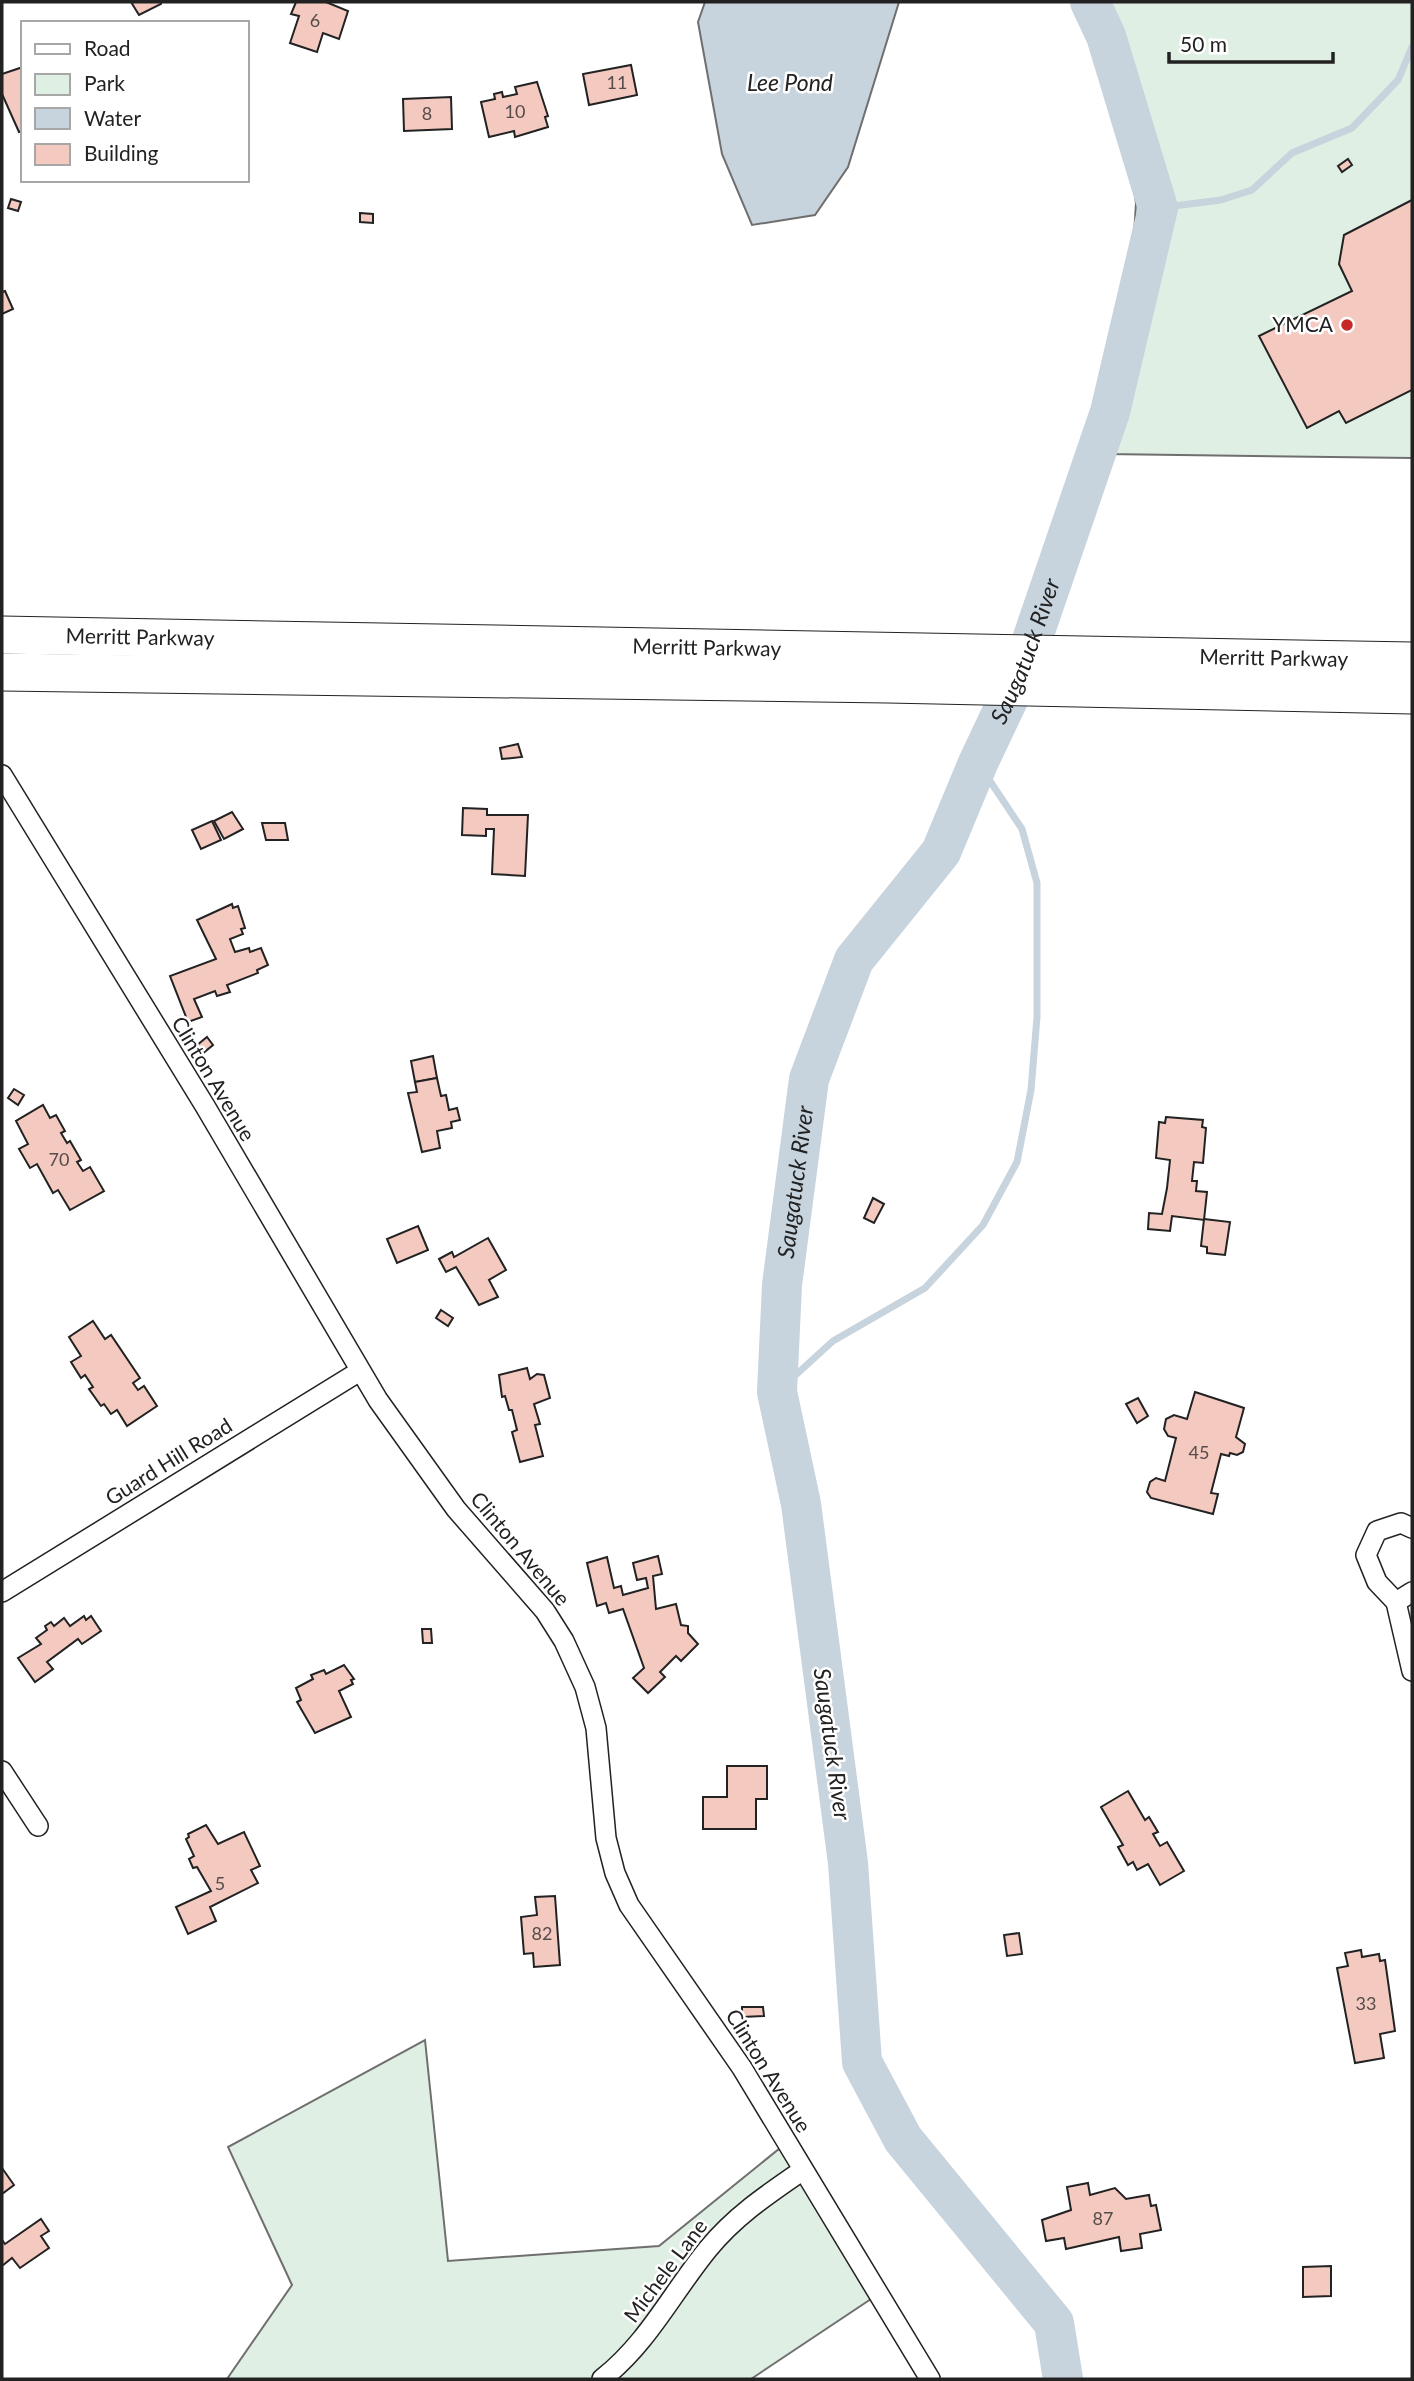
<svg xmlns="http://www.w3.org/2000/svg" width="1414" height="2381" font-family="Lato,sans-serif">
	<rect width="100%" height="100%" fill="#fff"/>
	<g fill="#e0efe3" stroke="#6f6f6f" stroke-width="2">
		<polygon points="1107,2 1412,2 1412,458 1106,454 1130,373 1131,281 1136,203"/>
		<polygon points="425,2040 448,2261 659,2246 790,2140 883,2291 751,2379 227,2379 292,2285 228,2147"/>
	</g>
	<polygon fill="#c7d3dd" stroke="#6f6f6f" stroke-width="2" points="705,2 899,2 848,167 815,215 752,225 722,154 698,22"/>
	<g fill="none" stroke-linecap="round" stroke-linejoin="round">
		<g stroke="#c7d3dd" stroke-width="7">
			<polyline points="1158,208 1221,200 1252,190 1292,153 1352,128 1398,80 1412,47"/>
			<polyline points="777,1392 833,1341 925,1288 983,1225 1017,1162 1031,1090 1037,1017 1037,883 1022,829 978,763"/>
		</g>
		<path stroke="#c7d3dd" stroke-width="40" id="s1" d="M1063 2379 1054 2323 903 2139 862 2062 848 1863 801 1504 777 1392 782 1285 809 1079 854 960 941 852 978 763 1021 672 1110 412 1158 208 1106 36 1090 2"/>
	</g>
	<g fill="#f3c9c0" stroke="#222" stroke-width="2">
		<polygon points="131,2 161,2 161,4 139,15"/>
		<polygon points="296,2 326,2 348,11 339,39 323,33 317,52 290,43 299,16 291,14"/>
		<polygon points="631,65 637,95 589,105 583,74"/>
		<polygon points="23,67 23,131 19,132 2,94 2,74"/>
		<polygon points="537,82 548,116 545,117 548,127 515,137 514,131 489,137 481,102 495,99 494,94 502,92 503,97 517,94 515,87"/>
		<polygon points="451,97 452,129 404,131 403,99"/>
		<polygon points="1348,159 1352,165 1342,172 1338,166"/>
		<polygon points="11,199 21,202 18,211 8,208"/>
		<polygon points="1412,200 1412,390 1346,423 1339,411 1307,428 1259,336 1352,291 1339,264 1344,235"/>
		<polygon points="360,213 373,214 373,223 360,222"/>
		<polygon points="5,291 13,309 2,314 2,292"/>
		<polygon points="518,744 522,757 502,759 500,748"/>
		<polygon points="463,808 487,809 487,815 528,815 525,876 492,874 494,829 486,829 486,836 462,835"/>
		<polygon points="232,812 243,829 224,839 214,821"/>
		<polygon points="212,821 221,840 201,849 192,830"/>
		<polygon points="262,823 285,823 288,840 266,840"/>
		<polygon points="232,904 233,908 238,906 245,928 241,929 243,934 230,939 235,952 249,948 250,952 261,948 268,965 257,970 258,973 227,985 230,992 217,996 215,991 194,999 202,1017 188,1022 170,976 216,959 197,920"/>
		<polygon points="207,1037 213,1045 202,1054 196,1046"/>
		<polygon points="433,1056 437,1078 415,1082 411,1061"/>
		<polygon points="437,1078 441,1096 446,1095 449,1110 457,1108 460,1120 451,1122 452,1128 437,1131 440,1148 422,1152 408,1093 417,1092 415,1082"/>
		<polygon points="14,1089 24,1095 18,1105 8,1098"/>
		<polygon points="43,1105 50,1118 56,1115 65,1131 61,1133 67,1143 70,1141 81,1160 77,1162 83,1171 90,1167 104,1191 70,1210 58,1190 53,1193 37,1164 30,1168 19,1149 28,1144 16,1121"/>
		<polygon points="1166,1117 1203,1120 1202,1127 1206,1128 1203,1163 1194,1162 1192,1181 1197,1181 1196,1191 1207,1192 1204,1220 1172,1216 1170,1231 1148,1229 1149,1213 1162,1214 1167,1188 1170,1160 1156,1158 1159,1122 1165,1123"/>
		<polygon points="873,1198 884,1204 874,1223 864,1218"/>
		<polygon points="1204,1219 1230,1222 1225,1255 1207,1253 1207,1247 1201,1246"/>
		<polygon points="418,1226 428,1250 397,1263 387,1239"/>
		<polygon points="488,1238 506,1270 489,1280 498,1297 479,1305 456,1267 446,1272 439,1259 452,1252 454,1257"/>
		<polygon points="441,1310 453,1318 448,1326 436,1318"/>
		<polygon points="93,1321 105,1339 111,1335 140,1378 133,1383 138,1390 144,1386 157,1406 127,1426 117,1410 111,1414 104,1404 101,1406 89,1389 93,1387 85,1375 81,1378 71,1362 81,1356 69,1337"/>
		<polygon points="527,1368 530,1379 537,1374 544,1375 550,1398 534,1404 540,1424 535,1425 543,1456 520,1462 512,1432 517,1430 512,1410 509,1410 505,1396 502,1397 499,1375"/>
		<polygon points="1195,1392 1244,1408 1236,1437 1245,1444 1243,1452 1237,1455 1230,1453 1229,1456 1221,1454 1211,1493 1218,1494 1213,1514 1151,1498 1147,1492 1150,1482 1156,1478 1165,1481 1176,1438 1168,1436 1164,1429 1166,1419 1174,1415 1187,1419"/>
		<polygon points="1138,1398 1148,1416 1137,1423 1126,1404"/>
		<polygon points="658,1556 662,1574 653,1576 656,1609 676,1604 681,1625 688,1626 688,1633 698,1644 681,1661 676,1656 660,1672 665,1677 648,1693 633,1678 644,1668 623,1609 609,1613 606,1603 597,1606 587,1563 607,1557 614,1588 621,1586 623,1595 648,1588 646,1578 637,1580 633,1563"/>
		<polygon points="84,1616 86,1620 91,1616 101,1631 82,1644 78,1639 47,1662 53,1669 35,1682 18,1658 41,1644 36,1638 47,1630 45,1626 51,1622 54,1626 64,1618 70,1626"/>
		<polygon points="422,1629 431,1629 432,1643 423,1643"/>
		<polygon points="344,1665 354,1679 351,1680 353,1684 339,1691 351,1717 315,1733 297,1702 301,1700 296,1688 313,1679 311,1675 324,1670 326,1674"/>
		<polygon points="727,1766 767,1766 767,1799 756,1799 756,1829 703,1829 703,1797 727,1797"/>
		<polygon points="1128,1791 1145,1820 1149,1817 1158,1832 1153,1834 1160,1846 1167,1842 1184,1871 1160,1885 1148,1864 1137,1870 1133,1862 1128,1865 1118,1847 1123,1845 1101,1807"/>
		<polygon points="206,1825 218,1844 244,1832 260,1866 251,1870 258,1883 210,1907 216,1921 188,1934 176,1907 211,1891 197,1867 193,1868 189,1859 194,1856 186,1839 189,1837 188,1834"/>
		<polygon points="555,1896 560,1965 534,1967 533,1953 524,1954 521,1917 537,1915 535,1897"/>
		<polygon points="1019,1933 1022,1954 1007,1956 1004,1935"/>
		<polygon points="1361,1950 1362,1957 1379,1954 1380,1961 1385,1960 1395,2031 1380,2034 1384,2058 1355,2063 1337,1968 1348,1966 1345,1953"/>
		<polygon points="742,2007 763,2007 764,2016 742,2017"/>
		<polygon points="2,2168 14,2185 2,2194"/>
		<polygon points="1088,2183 1090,2195 1115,2188 1126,2199 1149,2195 1151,2206 1156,2205 1161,2230 1140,2234 1142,2248 1121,2251 1119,2237 1066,2249 1064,2238 1046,2241 1042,2220 1071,2210 1067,2187"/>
		<polygon points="41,2219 49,2231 41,2236 49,2248 20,2268 12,2258 2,2266 2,2240 5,2244"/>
		<polygon points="1331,2266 1331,2296 1303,2297 1303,2267"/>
	</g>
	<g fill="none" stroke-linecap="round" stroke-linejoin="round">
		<defs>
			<g id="street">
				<polyline points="2,775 205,1106 378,1400 456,1509 545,1611 564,1641 585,1687 596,1728 606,1838 615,1873 629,1905 742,2068 930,2379"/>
				<polyline points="1412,1528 1401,1523 1377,1531 1366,1555 1377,1582 1396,1602 1412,1671"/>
				<polyline points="2,1592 360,1371"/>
				<polyline points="1396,1602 1412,1592"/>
				<polyline points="2,1771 38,1826"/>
				<path d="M602 2379C648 2343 672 2293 708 2249 735 2216 768 2194 803 2170"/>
			</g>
			<g id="highway">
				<path id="s2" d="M2 635 1412 661"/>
				<polyline points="2,672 888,684 1412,695"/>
			</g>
		</defs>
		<use href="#street" stroke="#222" stroke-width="22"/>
		<use href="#highway" stroke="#222" stroke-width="39"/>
		<use href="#street" stroke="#fff" stroke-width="19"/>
		<use href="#highway" stroke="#fff" stroke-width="37"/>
	</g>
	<circle fill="#c62828" stroke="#fff" stroke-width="2.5" cx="1347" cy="325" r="7"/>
	<g text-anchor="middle" stroke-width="5" stroke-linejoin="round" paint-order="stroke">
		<g font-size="18" fill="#564c4a">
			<text x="315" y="27">6</text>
			<text x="617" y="89">11</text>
			<text x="515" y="118">10</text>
			<text x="427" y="120">8</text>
			<text x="59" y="1166">70</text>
			<text x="1199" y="1459">45</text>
			<text x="220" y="1890">5</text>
			<text x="542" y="1940">82</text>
			<text x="1366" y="2010">33</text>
			<text x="1103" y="2225">87</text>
		</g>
		<g font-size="21" fill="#222" stroke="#fff" text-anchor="end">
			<text x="1333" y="332">YMCA</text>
		</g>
		<g font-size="21" fill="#222" stroke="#fff">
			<text dy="7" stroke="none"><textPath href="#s2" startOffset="138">Merritt Parkway</textPath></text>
			<text dy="7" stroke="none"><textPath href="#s2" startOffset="705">Merritt Parkway</textPath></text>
			<text dy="7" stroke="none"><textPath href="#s2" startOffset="1272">Merritt Parkway</textPath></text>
			<text transform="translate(213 1079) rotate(59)" y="7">Clinton Avenue</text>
			<text transform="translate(169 1462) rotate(-32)" y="7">Guard Hill Road</text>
			<text transform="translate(520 1549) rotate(50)" y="7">Clinton Avenue</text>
			<text transform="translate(768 2071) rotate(58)" y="7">Clinton Avenue</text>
			<text transform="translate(666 2271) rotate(-53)" y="7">Michele Lane</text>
		</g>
		<g font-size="23" font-style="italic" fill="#222" stroke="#fff">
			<text x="790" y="91">Lee Pond</text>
			<text dy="8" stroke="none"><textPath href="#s1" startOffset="1857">Saugatuck River</textPath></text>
			<text dy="8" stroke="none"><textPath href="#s1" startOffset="1269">Saugatuck River</textPath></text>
			<text transform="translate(832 1744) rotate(82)" y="8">Saugatuck River</text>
		</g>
	</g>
	<rect width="1414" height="2381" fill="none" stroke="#222222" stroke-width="7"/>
	<rect x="21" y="21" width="228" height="161" fill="#ffffff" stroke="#a7a7a7" stroke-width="2"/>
	<rect x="35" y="44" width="35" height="10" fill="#ffffff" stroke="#a7a7a7" stroke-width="2"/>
	<text x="84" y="56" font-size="21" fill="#222222">Road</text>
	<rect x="35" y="74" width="35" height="21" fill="#e0efe3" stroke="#a7a7a7" stroke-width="2"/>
	<text x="84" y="91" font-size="21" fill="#222222">Park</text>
	<rect x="35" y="108" width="35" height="21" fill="#c7d3dd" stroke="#a7a7a7" stroke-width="2"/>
	<text x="84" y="126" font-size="21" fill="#222222">Water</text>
	<rect x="35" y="144" width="35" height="21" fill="#f3c9c0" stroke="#a7a7a7" stroke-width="2"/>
	<text x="84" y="161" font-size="21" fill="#222222">Building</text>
	<path d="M1169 52v10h164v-10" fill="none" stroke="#222222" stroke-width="3.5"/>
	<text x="1180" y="52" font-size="21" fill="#222222" stroke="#ffffff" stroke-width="5" paint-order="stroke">50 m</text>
</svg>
